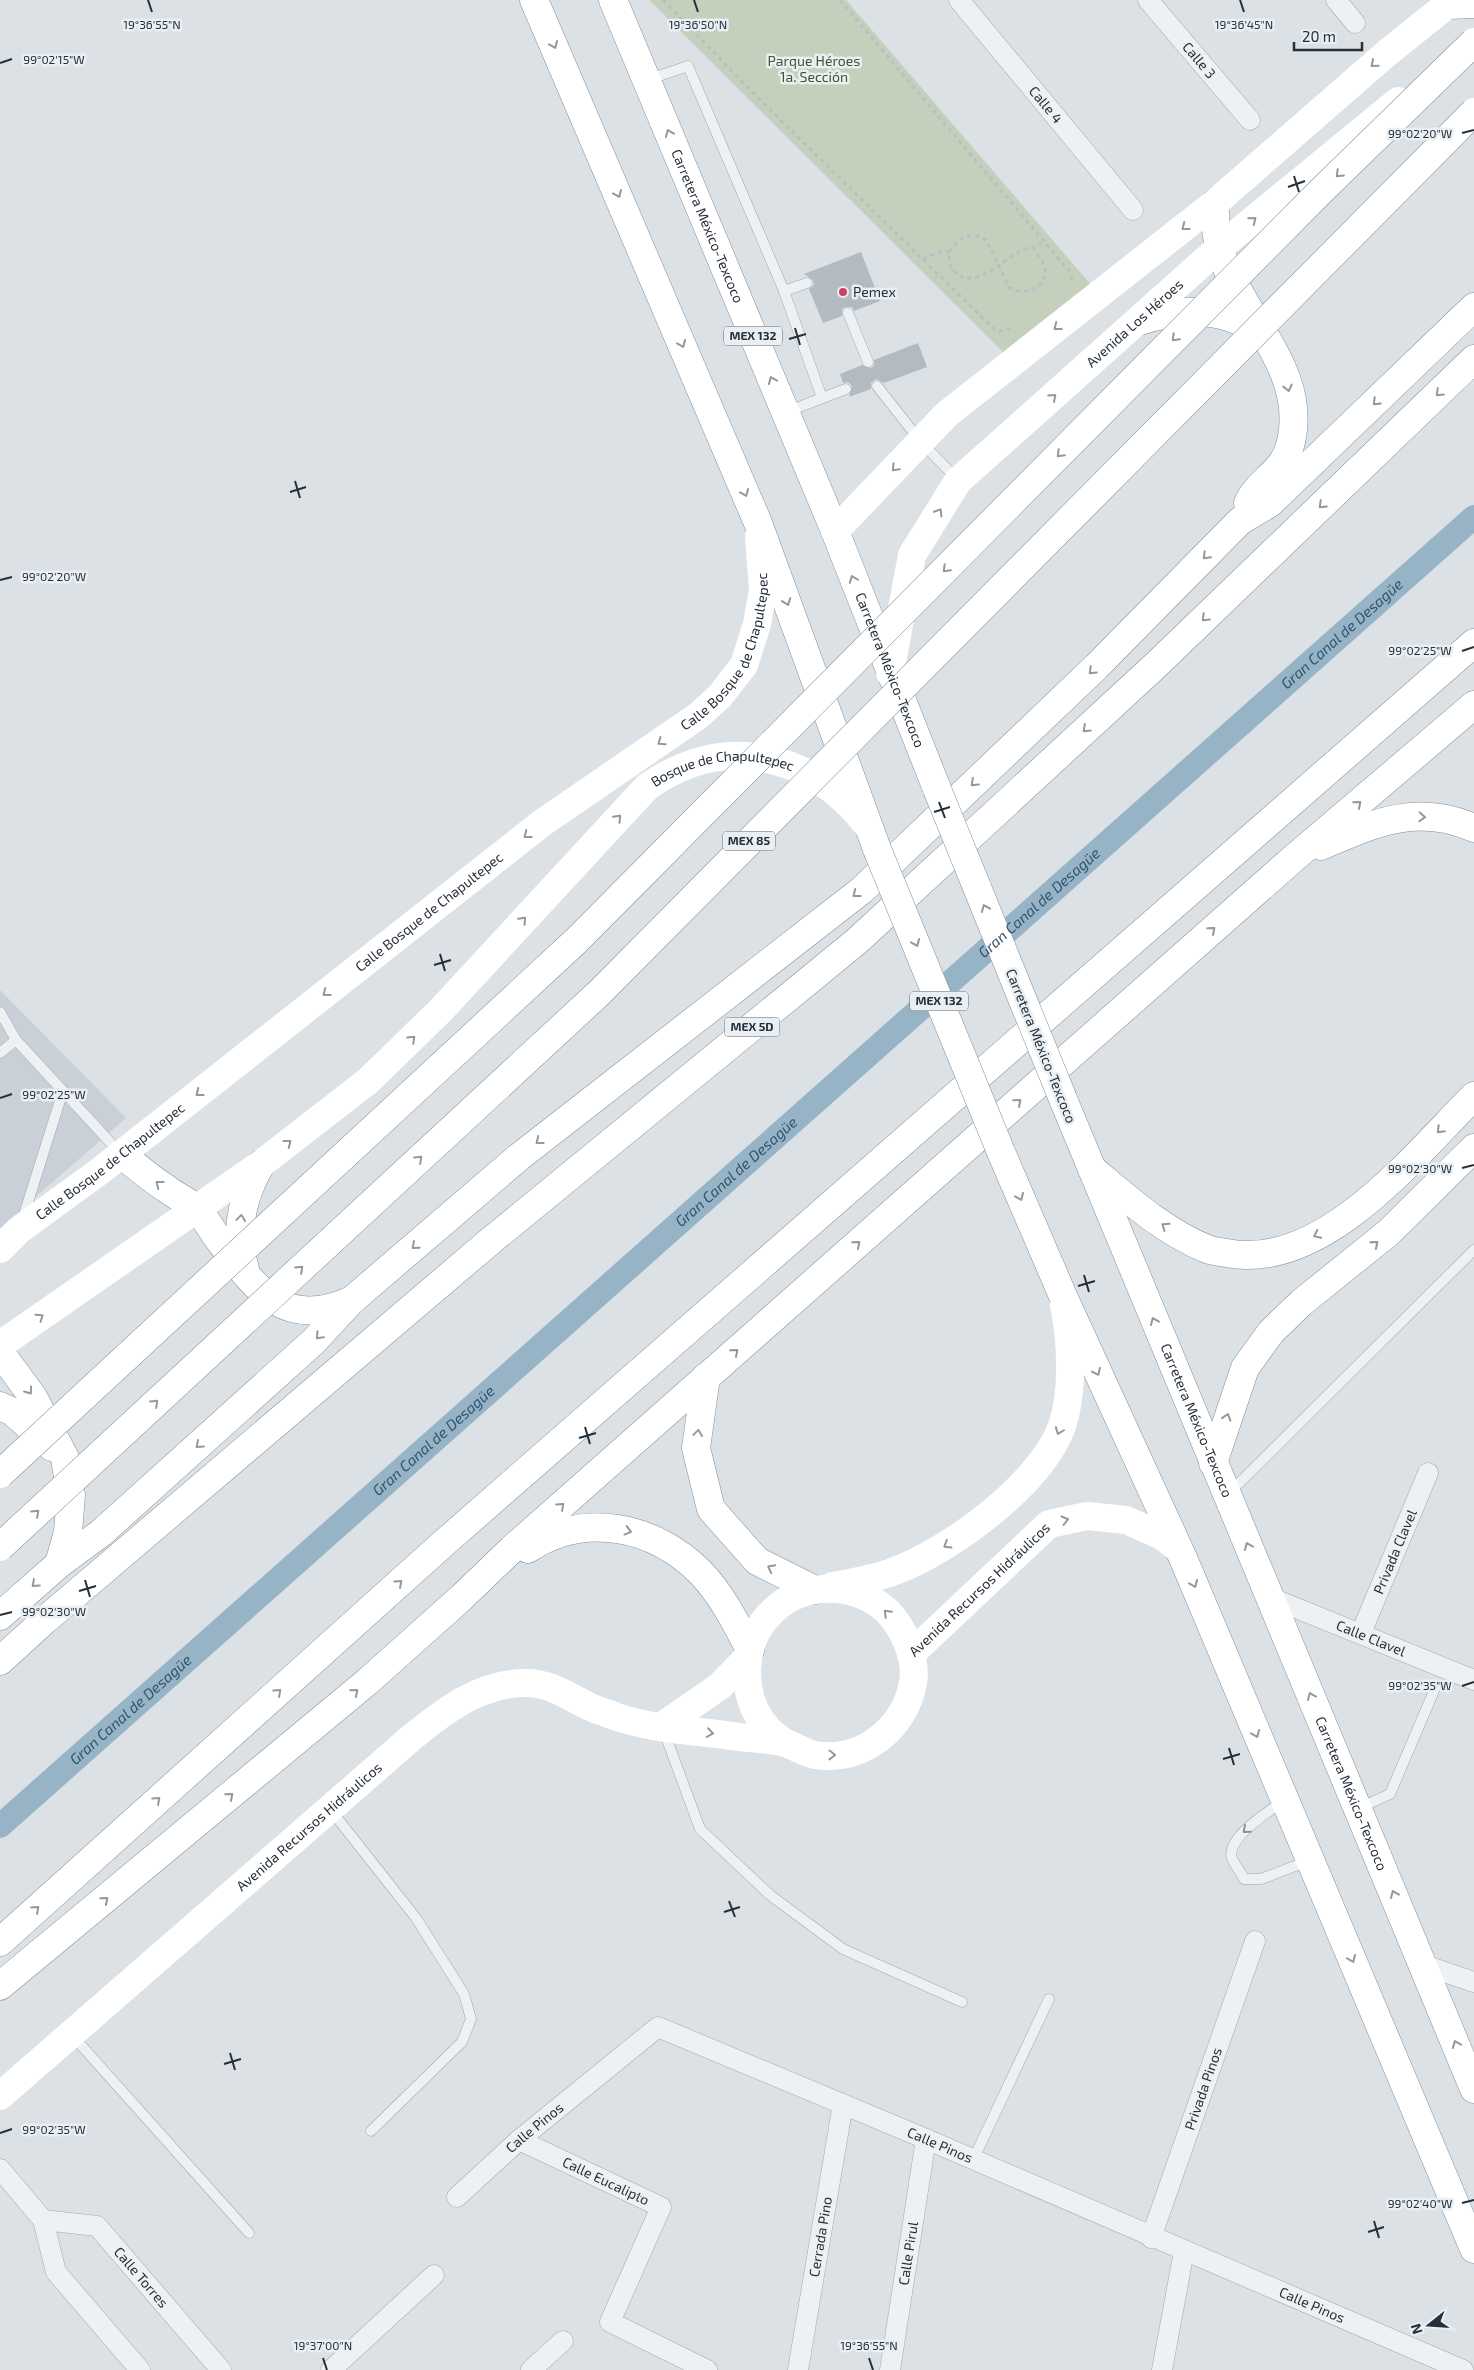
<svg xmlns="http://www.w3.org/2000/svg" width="1474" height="2370" font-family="'Exo 2',sans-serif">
	<rect width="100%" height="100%" fill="#dbe1e5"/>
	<polygon fill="#c9d0d7" points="0,990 126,1118 0,1228"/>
	<polygon fill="#c4cfbc" points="649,0 846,0 1092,286 1005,354"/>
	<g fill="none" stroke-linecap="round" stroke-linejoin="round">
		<path stroke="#96b4c6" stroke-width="24" id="s1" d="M0 1826 1474 517"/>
	</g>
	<g fill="#b3bbc2">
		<polygon points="861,252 880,301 854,311 852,307 846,307 842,309 842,316 823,323 809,289 814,285 813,280 804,274"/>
		<polygon points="918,343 927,367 884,383 876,379 871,383 871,389 849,397 852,386 848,382 843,383 840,374 862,365 870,368 874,366 874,360"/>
	</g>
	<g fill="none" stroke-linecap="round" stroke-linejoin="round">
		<defs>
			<g id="lane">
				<polyline points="647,80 688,66 784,291 822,398"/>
				<polyline points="784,291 807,283"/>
				<polyline points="848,313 868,362"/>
				<polyline points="877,386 921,442 958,480"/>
				<polyline points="786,412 846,389"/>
				<polyline points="0,1012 16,1040"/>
				<polyline points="0,1053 16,1040 120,1153"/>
				<polyline points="22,1221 63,1091"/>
				<polyline points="1229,1493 1474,1250"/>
				<polyline points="663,1729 700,1829 770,1895 843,1949 962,2002"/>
				<path d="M1284 1801C1269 1811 1225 1838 1232 1859 1235 1865 1241 1872 1244 1879H1261L1308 1861"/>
				<polyline points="1359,1808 1390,1794 1436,1686"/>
				<polyline points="330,1809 416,1918 464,1994 471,2019 462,2042 371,2131"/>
				<polyline points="71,2034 249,2233"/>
				<polyline points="973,2160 1049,1999"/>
			</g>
			<g id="street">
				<path id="s2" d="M959 0 1133 210"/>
				<path id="s3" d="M1148 0 1250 120"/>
				<polyline points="1336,0 1355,23"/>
				<path id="s4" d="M1269 1597 1474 1680"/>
				<path id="s5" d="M1361 1633 1428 1473"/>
				<polyline points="1424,1965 1474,1982"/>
				<path id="s6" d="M519 2140 661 2207 610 2322 707 2370"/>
				<polyline points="0,2169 43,2220 56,2272 140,2370"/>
				<path id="s7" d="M457 2197 519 2140 658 2027 926 2139 1463 2370"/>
				<path id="s8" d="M43 2220 97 2226 221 2370"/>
				<path id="s9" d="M1151 2238 1255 1941"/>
				<polyline points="331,2370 434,2275"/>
				<polyline points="531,2370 563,2341"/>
				<path id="s10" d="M798 2370 843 2104"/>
				<path id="s11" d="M890 2370 926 2139"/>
				<polyline points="1162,2370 1184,2251"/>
			</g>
			<g id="highway">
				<polyline points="534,0 758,523 877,849"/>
				<path id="s17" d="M613 0 835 531 937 789"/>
				<polyline points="1447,5 1474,4"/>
				<path d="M1215 203C1214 225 1217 246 1226 266 1250 325 1311 378 1289 449 1282 472 1257 482 1248 503"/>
				<path d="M1140 321C1182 307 1230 306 1265 338"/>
				<path d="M1321 846C1374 823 1417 803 1474 828"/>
				<path id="s18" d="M1063 1099 1474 2089"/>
				<polyline points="1001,1152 1063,1296 1183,1558 1474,2249"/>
				<path d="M121 1154C136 1166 151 1179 167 1189 176 1196 187 1201 196 1208 204 1216 210 1227 216 1236 254 1286 282 1332 352 1300"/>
				<path d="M1092 1169C1128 1199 1163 1231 1207 1249 1214 1252 1224 1252 1233 1254 1326 1267 1414 1156 1474 1096"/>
				<path d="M245 1269C234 1232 242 1197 261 1164"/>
				<polyline points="0,1352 33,1397 65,1458 71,1495 68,1532 59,1564"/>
				<polyline points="706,1377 696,1448 711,1509 757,1561 815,1590"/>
				<polyline points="0,1406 13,1412 52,1447"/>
				<polyline points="1213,1463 1245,1368 1271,1332 1301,1303 1388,1233 1474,1148"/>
				<path d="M528 1549C584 1511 655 1526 701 1573 722 1595 736 1623 750 1650"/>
				<polyline points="0,1616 59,1564 101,1533 313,1342 352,1300 519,1157 862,890 1096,667 1240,521 1270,503 1474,307"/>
				<polyline points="0,1661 45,1620 488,1243 857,941 1156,665 1474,359"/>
				<polyline points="0,1942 445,1542 1474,643"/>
				<polyline points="0,1986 367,1682 461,1598 512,1549 1294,858 1474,705"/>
			</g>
		</defs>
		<use href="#lane" stroke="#a1a8af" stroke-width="11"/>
		<use href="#street" stroke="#a1a8af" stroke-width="21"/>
		<use href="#highway" stroke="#83909c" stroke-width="29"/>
		<g stroke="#babfc4" stroke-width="3" stroke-dasharray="4 4" stroke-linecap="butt">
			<polyline points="663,0 757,97 994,329 999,331 1013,328"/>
			<polyline points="840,0 1070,272 1073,282"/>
			<path d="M950 252C956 239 965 235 979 236L986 240 1009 287C1023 297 1047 290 1045 270 1044 262 1038 255 1034 249"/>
			<path d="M923 259 940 252H950C949 261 949 267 956 273 975 290 1000 262 1017 253 1027 247 1033 249 1045 241"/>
		</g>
		<use href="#lane" stroke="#eef1f4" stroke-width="10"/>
		<use href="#street" stroke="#eef1f4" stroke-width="20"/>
		<g stroke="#fff" stroke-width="28">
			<polyline points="835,531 947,414 1215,203 1387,53 1453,0"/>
			<path id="s12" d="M890 673 912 555 958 481 1219 248 1398 101"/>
			<path id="s13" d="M0 1249 19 1230 100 1171 542 823 698 716 720 696 744 665 757 624 763 590 759 537"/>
			<path id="s14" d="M0 1345 261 1164 368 1081 441 1010 647 787C724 732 812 753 867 825"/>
			<path d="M833 1586C852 1582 874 1579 892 1572 949 1552 1041 1484 1062 1426 1074 1391 1071 1340 1064 1305"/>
			<path id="s15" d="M911 1654 1049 1524 1087 1516 1126 1520 1162 1536 1178 1548"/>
			<polyline points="662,1726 720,1686 747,1658"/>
			<path id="s16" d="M0 2096 411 1738C444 1711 480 1683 525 1683 549 1682 569 1697 590 1707 599 1711 610 1714 620 1718 658 1730 700 1731 739 1737 754 1739 771 1739 785 1743 795 1746 805 1753 815 1755 862 1763 905 1728 913 1683 917 1659 904 1628 887 1611 855 1582 804 1581 773 1611 740 1641 739 1696 767 1728 772 1734 780 1739 785 1743"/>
		</g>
		<use href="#highway" stroke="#fff" stroke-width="28"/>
		<defs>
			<g id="highway-bridge">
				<polyline points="937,789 1063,1099"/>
				<polyline points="877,849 1001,1152"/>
				<polyline points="0,1474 576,941 1320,192 1474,42"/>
				<polyline points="0,1547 599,993 1474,112"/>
			</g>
		</defs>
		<use href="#highway-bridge" stroke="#83909c" stroke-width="29" stroke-linecap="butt"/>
		<use href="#highway-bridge" stroke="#fff" stroke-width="28"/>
	</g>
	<defs><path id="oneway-chevron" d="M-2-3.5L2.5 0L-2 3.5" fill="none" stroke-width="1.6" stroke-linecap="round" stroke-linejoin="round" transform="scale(1.25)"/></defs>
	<g stroke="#92989d">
		<use href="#oneway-chevron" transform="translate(554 45) rotate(67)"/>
		<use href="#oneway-chevron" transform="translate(1374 64) rotate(139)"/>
		<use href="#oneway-chevron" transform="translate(669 133) rotate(-113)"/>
		<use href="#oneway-chevron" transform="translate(1339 174) rotate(136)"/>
		<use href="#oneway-chevron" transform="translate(618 194) rotate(67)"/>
		<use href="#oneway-chevron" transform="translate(1253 220) rotate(-39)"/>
		<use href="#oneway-chevron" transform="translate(1185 227) rotate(142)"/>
		<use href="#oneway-chevron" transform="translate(1057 327) rotate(142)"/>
		<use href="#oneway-chevron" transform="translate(1175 338) rotate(135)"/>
		<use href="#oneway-chevron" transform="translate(682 344) rotate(67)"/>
		<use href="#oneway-chevron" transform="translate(772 380) rotate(-113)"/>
		<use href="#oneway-chevron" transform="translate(1288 388) rotate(77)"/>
		<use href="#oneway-chevron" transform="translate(1439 393) rotate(136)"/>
		<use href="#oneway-chevron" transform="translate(1053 397) rotate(-42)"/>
		<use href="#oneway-chevron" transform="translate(1376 402) rotate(136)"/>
		<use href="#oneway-chevron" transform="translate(1060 454) rotate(135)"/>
		<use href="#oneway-chevron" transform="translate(895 468) rotate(134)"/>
		<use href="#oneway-chevron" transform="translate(745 493) rotate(67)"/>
		<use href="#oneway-chevron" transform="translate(1322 505) rotate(136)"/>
		<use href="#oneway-chevron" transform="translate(939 512) rotate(-58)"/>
		<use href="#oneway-chevron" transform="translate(1206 556) rotate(135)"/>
		<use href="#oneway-chevron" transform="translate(946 569) rotate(135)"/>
		<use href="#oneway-chevron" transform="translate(853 579) rotate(-111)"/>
		<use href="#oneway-chevron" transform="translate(787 602) rotate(70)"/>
		<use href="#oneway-chevron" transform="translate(1205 618) rotate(136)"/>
		<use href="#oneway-chevron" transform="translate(1092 671) rotate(136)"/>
		<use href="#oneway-chevron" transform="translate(1086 729) rotate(137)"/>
		<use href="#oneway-chevron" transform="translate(661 742) rotate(145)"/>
		<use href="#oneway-chevron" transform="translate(974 783) rotate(137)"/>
		<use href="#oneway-chevron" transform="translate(1358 804) rotate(-40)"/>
		<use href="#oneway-chevron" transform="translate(1422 817) rotate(3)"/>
		<use href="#oneway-chevron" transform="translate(618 818) rotate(-47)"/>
		<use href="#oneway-chevron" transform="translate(527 835) rotate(142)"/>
		<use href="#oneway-chevron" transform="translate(856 894) rotate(142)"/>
		<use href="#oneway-chevron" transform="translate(985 908) rotate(-112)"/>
		<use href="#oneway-chevron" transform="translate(523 920) rotate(-47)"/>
		<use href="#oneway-chevron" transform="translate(1212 930) rotate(-41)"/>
		<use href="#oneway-chevron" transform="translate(916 943) rotate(68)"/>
		<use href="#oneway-chevron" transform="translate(326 993) rotate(142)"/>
		<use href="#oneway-chevron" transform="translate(412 1039) rotate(-44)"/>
		<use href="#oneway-chevron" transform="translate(199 1093) rotate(142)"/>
		<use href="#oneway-chevron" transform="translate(1018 1102) rotate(-41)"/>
		<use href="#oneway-chevron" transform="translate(1440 1130) rotate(135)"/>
		<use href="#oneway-chevron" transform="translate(539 1141) rotate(142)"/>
		<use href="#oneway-chevron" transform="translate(288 1143) rotate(-38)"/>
		<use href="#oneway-chevron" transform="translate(419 1159) rotate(-43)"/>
		<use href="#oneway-chevron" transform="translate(159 1184) rotate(-142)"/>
		<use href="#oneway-chevron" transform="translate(1020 1197) rotate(67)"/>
		<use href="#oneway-chevron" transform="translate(241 1218) rotate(-82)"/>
		<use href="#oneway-chevron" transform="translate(1165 1226) rotate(-145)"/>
		<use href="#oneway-chevron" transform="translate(1317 1235) rotate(154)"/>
		<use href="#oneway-chevron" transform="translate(857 1244) rotate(-41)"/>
		<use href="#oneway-chevron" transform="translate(1375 1244) rotate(-40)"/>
		<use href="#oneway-chevron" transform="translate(415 1246) rotate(139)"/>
		<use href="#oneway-chevron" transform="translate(300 1269) rotate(-43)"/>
		<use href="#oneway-chevron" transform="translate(40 1317) rotate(-35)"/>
		<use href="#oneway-chevron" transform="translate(1154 1321) rotate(-113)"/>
		<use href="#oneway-chevron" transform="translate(319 1336) rotate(133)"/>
		<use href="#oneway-chevron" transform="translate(735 1352) rotate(-41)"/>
		<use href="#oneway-chevron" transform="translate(1097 1372) rotate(65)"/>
		<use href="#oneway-chevron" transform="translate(29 1391) rotate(54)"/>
		<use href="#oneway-chevron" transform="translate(155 1403) rotate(-43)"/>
		<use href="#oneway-chevron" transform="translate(1227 1417) rotate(-73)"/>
		<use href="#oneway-chevron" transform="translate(1059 1431) rotate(111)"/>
		<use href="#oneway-chevron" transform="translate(698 1433) rotate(-82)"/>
		<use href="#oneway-chevron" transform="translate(199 1445) rotate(138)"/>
		<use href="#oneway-chevron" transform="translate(561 1506) rotate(-42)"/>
		<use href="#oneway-chevron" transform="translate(36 1513) rotate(-43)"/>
		<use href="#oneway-chevron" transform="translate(1065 1520) rotate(-14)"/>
		<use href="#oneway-chevron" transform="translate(628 1531) rotate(15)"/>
		<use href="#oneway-chevron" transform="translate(947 1545) rotate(148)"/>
		<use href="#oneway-chevron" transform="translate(1248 1546) rotate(-113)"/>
		<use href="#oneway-chevron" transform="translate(771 1568) rotate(-152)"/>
		<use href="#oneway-chevron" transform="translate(399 1583) rotate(-42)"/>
		<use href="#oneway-chevron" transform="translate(35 1584) rotate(138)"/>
		<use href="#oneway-chevron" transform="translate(1194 1584) rotate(67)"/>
		<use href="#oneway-chevron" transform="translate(887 1613) rotate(-135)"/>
		<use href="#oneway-chevron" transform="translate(278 1692) rotate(-42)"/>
		<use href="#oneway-chevron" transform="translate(355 1692) rotate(-40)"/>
		<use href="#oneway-chevron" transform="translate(1311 1696) rotate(-113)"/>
		<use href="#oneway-chevron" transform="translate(710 1733) rotate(8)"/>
		<use href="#oneway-chevron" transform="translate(1256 1734) rotate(67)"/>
		<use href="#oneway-chevron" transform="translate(832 1755) rotate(1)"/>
		<use href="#oneway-chevron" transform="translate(230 1796) rotate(-40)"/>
		<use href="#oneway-chevron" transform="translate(157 1800) rotate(-42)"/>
		<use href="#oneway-chevron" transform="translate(1394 1894) rotate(-113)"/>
		<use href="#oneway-chevron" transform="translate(105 1900) rotate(-40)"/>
		<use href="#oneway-chevron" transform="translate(36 1909) rotate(-42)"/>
		<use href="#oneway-chevron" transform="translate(1352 1959) rotate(67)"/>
		<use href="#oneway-chevron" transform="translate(1456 2044) rotate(-112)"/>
	</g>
	<use stroke="#8a9098" href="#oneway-chevron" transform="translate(1246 1830) rotate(139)"/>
	<path fill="none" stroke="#26303b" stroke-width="2" d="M148 0 152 12M694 0 698 12M1240 0 1244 12M0 63 12 59M1462 133 1474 130M1294 176 1299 192M1288 187 1305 181M795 328 800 345M789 339 806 334M295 481 300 498M290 492 306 487M0 580 12 577M1462 651 1474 647M939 802 945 818M934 812 950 807M440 954 445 971M434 965 451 960M0 1098 12 1094M1462 1168 1474 1165M1084 1275 1089 1292M1078 1286 1095 1281M585 1427 590 1444M579 1438 596 1433M85 1580 90 1597M79 1591 96 1586M0 1615 12 1612M1462 1686 1474 1682M1229 1748 1234 1765M1223 1759 1240 1754M729 1901 735 1917M724 1912 740 1907M230 2053 235 2070M224 2064 241 2059M0 2133 12 2129M1462 2203 1474 2200M1374 2221 1379 2238M1368 2232 1384 2227M323 2358 327 2370M869 2358 873 2370"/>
	<circle fill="#cb4068" stroke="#eaeff3" stroke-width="2" cx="843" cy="292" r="5"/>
	<g text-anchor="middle" stroke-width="5" stroke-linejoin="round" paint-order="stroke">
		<g fill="#eaeff3" stroke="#616972" stroke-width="1">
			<rect x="724" y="326.5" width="58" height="19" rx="4"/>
			<rect x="723" y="831.5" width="52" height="19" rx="4"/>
			<rect x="910" y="991.5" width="58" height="19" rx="4"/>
			<rect x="724.5" y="1017.5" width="55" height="19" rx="4"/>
		</g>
		<g font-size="12" font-weight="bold" fill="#26303b">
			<text x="753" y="340">MEX 132</text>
			<text x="749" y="845">MEX 85</text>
			<text x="939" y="1005">MEX 132</text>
			<text x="752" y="1031">MEX 5D</text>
		</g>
		<g font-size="14" fill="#26303b" stroke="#eaeff3">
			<text dy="5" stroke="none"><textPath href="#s3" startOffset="79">Calle 3</textPath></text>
			<text dy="5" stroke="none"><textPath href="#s2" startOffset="136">Calle 4</textPath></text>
			<text dy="5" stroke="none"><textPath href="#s17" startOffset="245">Carretera México-Texcoco</textPath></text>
			<text dy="5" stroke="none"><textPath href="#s12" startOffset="444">Avenida Los Héroes</textPath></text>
			<text dy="5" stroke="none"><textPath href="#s13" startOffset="951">Calle Bosque de Chapultepec</textPath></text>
			<text dy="5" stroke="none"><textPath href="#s17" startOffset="725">Carretera México-Texcoco</textPath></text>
			<text dy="5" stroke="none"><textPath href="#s14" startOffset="939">Bosque de Chapultepec</textPath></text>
			<text dy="5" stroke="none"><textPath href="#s13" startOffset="546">Calle Bosque de Chapultepec</textPath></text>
			<text transform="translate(1041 1046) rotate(68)" y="5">Carretera México-Texcoco</text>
			<text dy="5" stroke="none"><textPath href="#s13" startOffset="141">Calle Bosque de Chapultepec</textPath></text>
			<text dy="5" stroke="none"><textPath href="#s18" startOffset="348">Carretera México-Texcoco</textPath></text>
			<text dy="5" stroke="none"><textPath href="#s5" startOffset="88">Privada Clavel</textPath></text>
			<text dy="5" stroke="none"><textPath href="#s15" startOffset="94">Avenida Recursos Hidráulicos</textPath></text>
			<text dy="5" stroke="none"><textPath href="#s4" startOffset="110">Calle Clavel</textPath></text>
			<text dy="5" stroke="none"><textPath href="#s18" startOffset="752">Carretera México-Texcoco</textPath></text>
			<text dy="5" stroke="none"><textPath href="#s16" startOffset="410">Avenida Recursos Hidráulicos</textPath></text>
			<text dy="5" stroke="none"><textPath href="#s9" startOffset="158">Privada Pinos</textPath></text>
			<text dy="5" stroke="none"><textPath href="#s7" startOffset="104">Calle Pinos</textPath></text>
			<text dy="5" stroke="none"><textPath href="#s7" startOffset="569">Calle Pinos</textPath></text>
			<text dy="5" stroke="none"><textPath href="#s6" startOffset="96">Calle Eucalipto</textPath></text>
			<text dy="5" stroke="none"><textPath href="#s10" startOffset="135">Cerrada Pino</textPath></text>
			<text dy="5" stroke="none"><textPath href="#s11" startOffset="118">Calle Pirul</textPath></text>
			<text dy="5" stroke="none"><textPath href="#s8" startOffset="122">Calle Torres</textPath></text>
			<text dy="5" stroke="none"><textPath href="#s7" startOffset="974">Calle Pinos</textPath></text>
		</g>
		<g font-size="14" fill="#3f5733" stroke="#eaeff3">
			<text x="814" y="66">Parque Héroes<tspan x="814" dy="16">1a. Sección</tspan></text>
		</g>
		<g font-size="14" fill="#26303b" stroke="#eaeff3" text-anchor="start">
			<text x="853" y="297">Pemex</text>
		</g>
		<g font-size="15" font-style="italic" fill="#31546e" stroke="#eaeff3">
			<text dy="5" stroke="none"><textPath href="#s1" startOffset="1795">Gran Canal de Desagüe</textPath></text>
			<text dy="5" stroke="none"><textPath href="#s1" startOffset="1390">Gran Canal de Desagüe</textPath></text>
			<text dy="5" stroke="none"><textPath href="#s1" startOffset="985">Gran Canal de Desagüe</textPath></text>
			<text dy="5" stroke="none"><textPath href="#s1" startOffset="580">Gran Canal de Desagüe</textPath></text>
			<text dy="5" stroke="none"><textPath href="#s1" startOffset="175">Gran Canal de Desagüe</textPath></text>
		</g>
	</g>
	<g font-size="12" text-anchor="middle" fill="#26303b" stroke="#eaeff3" stroke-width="5" stroke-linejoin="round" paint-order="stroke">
		<text x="152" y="29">19°36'55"N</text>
		<text x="698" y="29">19°36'50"N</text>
		<text x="1244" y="29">19°36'45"N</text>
		<text x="54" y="64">99°02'15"W</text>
		<text x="1420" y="138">99°02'20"W</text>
		<text x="54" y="581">99°02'20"W</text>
		<text x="1420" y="655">99°02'25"W</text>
		<text x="54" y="1099">99°02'25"W</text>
		<text x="1420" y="1173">99°02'30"W</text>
		<text x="54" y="1616">99°02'30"W</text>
		<text x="1420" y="1690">99°02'35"W</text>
		<text x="54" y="2134">99°02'35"W</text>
		<text x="1420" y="2208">99°02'40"W</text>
		<text x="323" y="2350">19°37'00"N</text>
		<text x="869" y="2350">19°36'55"N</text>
	</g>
	<g transform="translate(1429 2325) rotate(253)" stroke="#eaeff3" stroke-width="4" paint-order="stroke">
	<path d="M0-4L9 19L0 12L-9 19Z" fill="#26303b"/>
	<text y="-8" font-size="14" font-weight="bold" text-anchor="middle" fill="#26303b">N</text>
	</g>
	<path d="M1294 42v8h68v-8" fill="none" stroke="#26303b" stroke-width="2.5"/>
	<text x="1302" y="42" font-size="15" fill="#26303b" stroke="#eaeff3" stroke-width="4" paint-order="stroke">20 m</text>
</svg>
